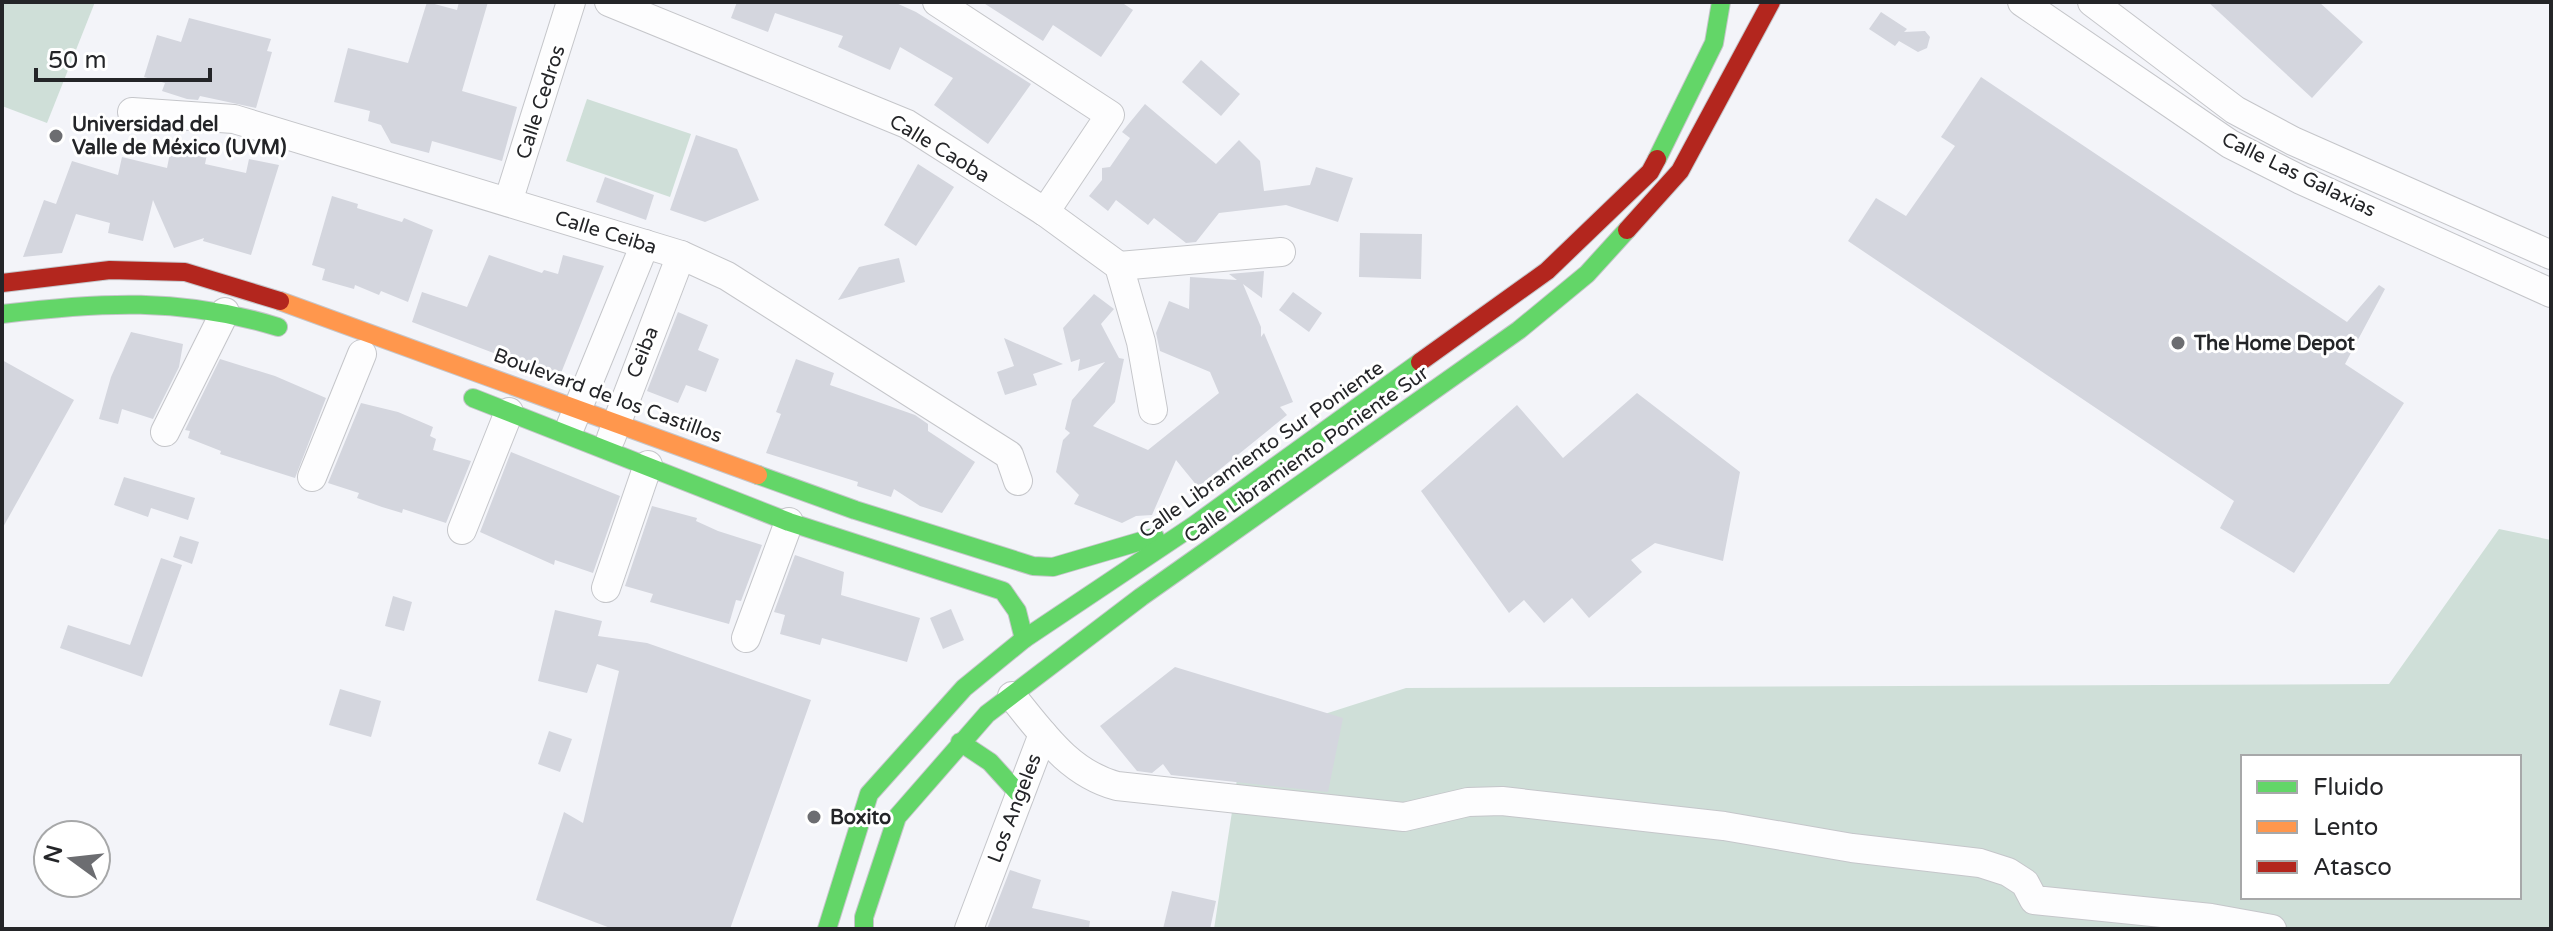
<svg xmlns="http://www.w3.org/2000/svg" width="2553" height="931" font-family="'Varela Round',sans-serif">
	<rect width="100%" height="100%" fill="#f3f4f9"/>
	<g fill="#cfdfd8" fill-rule="evenodd">
		<polygon points="2,2 95,2 47,123 2,106"/>
		<polygon points="587,99 691,134 670,197 566,161"/>
		<path d="M2499 529 2551 540V929H1214L1243 740 1406 688 2389 684ZM2243 757H2519V897H2243Z"/>
	</g>
	<g fill="#d4d6de">
		<polygon points="427,2 457,10 459,2 488,2 462,91 517,107 502,161 432,141 429,153 391,143 381,125 368,121 370,111 334,102 348,48 408,63"/>
		<polygon points="737,2 894,2 916,12 1031,84 988,144 934,105 953,78 900,47 890,70 838,47 843,36 775,13 768,32 731,18"/>
		<polygon points="982,2 1121,2 1133,10 1101,57 1053,25 1043,41"/>
		<polygon points="2208,2 2319,2 2363,42 2312,98"/>
		<polygon points="1881,12 1907,29 1904,32 1925,31 1930,37 1927,48 1918,52 1899,41 1895,46 1869,29"/>
		<polygon points="189,18 271,39 267,51 272,52 256,108 200,96 198,100 187,99 162,91 165,83 144,77 157,35 181,42"/>
		<polygon points="1201,60 1240,94 1221,116 1182,82"/>
		<polygon points="1981,77 2347,322 2379,285 2385,289 2345,364 2404,403 2294,573 2220,528 2234,501 1848,241 1876,198 1906,216 1955,146 1941,137"/>
		<polygon points="1145,104 1216,164 1239,140 1260,161 1264,191 1310,185 1316,167 1353,178 1338,222 1286,205 1219,213 1196,242 1186,243 1154,218 1148,225 1116,200 1108,211 1089,196 1102,180 1102,168 1110,167 1130,138 1122,132"/>
		<polygon points="696,135 737,149 759,200 705,222 670,210"/>
		<polygon points="171,148 207,154 205,164 246,173 249,159 279,165 251,255 203,241 204,238 174,248 153,200 143,241 108,233 110,223 76,214 62,253 23,257 44,200 56,204 72,161 118,175 122,157 167,168"/>
		<polygon points="918,164 954,187 916,246 884,225"/>
		<polygon points="605,177 654,195 646,220 596,202"/>
		<polygon points="332,196 358,204 357,208 402,222 404,218 433,230 408,302 381,291 379,295 355,285 354,289 322,280 325,269 312,265"/>
		<polygon points="1360,233 1422,234 1421,279 1359,277"/>
		<polygon points="489,255 542,273 544,270 558,274 563,255 604,266 559,378 412,322 422,292 467,307"/>
		<polygon points="899,258 905,282 838,300 859,267"/>
		<polygon points="1264,271 1262,298 1243,284 1261,327 1261,337 1264,333 1293,402 1280,407 1287,415 1198,487 1176,460 1152,515 1136,516 1122,523 1074,504 1079,495 1056,472 1063,440 1070,433 1065,429 1072,400 1105,362 1078,371 1080,359 1071,362 1063,328 1094,294 1114,309 1101,324 1119,358 1124,359 1115,402 1093,426 1148,450 1219,393 1210,372 1160,351 1156,333 1169,301 1189,309 1190,277 1237,280 1229,274"/>
		<polygon points="1293,292 1322,313 1309,332 1279,310"/>
		<polygon points="678,312 708,325 698,350 719,359 706,392 686,385 678,403 647,391"/>
		<polygon points="131,332 183,344 179,367 153,419 122,409 118,424 99,419 111,377"/>
		<polygon points="1004,338 1063,364 1033,374 1037,385 1005,395 997,372 1014,366"/>
		<polygon points="220,359 275,376 326,398 295,478 220,454 221,451 188,438 190,431 185,430"/>
		<polygon points="796,359 834,373 830,385 915,415 928,424 928,431 975,462 942,513 920,506 894,489 891,497 857,486 858,482 766,453 781,414 776,412"/>
		<polygon points="2,360 74,400 2,529"/>
		<polygon points="1637,393 1740,472 1723,561 1655,543 1631,560 1642,572 1589,618 1572,598 1544,623 1524,600 1509,613 1421,491 1517,405 1563,458"/>
		<polygon points="361,403 398,412 433,427 430,436 436,439 433,450 471,461 446,523 403,509 402,513 382,507 357,498 359,493 328,483"/>
		<polygon points="511,452 620,496 593,573 555,560 554,565 480,532"/>
		<polygon points="124,477 195,498 188,520 151,508 148,517 114,505"/>
		<polygon points="652,506 697,518 696,521 718,531 762,545 741,601 736,600 729,624 650,602 653,594 625,586"/>
		<polygon points="180,536 199,542 192,564 173,557"/>
		<polygon points="795,555 844,572 841,595 920,618 907,662 822,638 820,645 780,634 785,615 774,612"/>
		<polygon points="161,558 182,565 142,677 60,648 68,625 130,645"/>
		<polygon points="393,596 412,602 404,631 385,626"/>
		<polygon points="951,609 964,640 943,649 930,618"/>
		<polygon points="555,610 602,621 598,636 647,643 811,700 730,929 613,929 536,900 564,812 583,823 619,671 597,664 587,693 538,681"/>
		<polygon points="1175,667 1343,718 1328,792 1171,775 1163,764 1152,773 1137,771 1100,726"/>
		<polygon points="340,689 381,701 371,737 329,725"/>
		<polygon points="549,731 572,739 560,772 538,764"/>
		<polygon points="1010,870 1041,880 1032,908 1090,921 1089,929 987,929"/>
		<polygon points="1172,891 1216,901 1210,929 1163,929"/>
	</g>
	<g fill="none" stroke-linecap="round" stroke-linejoin="round">
		<defs>
			<g id="street">
				<polyline points="609,2 907,124 1045,212 1119,266 1141,342 1153,410"/>
				<polyline points="937,2 1110,115 1045,212"/>
				<polyline points="2022,2 2230,144 2301,180 2551,293"/>
				<polyline points="2092,2 2235,110 2293,141 2551,255"/>
				<polyline points="132,112 234,119 681,255 727,276 1009,455 1018,481"/>
				<polyline points="508,202 571,2"/>
				<polyline points="1119,266 1281,252"/>
				<polyline points="571,425 645,244"/>
				<polyline points="165,432 225,312"/>
				<polyline points="611,438 681,255"/>
				<polyline points="312,477 362,354"/>
				<polyline points="462,530 509,412"/>
				<polyline points="606,588 648,465"/>
				<polyline points="746,638 789,522"/>
				<path d="M1012 696C1043 734 1069 773 1117 786L1404 817 1468 802 1502 801 1724 826 1852 848 1980 863 2008 872 2025 883 2034 900 2211 918 2272 929"/>
				<polyline points="969,929 1043,734"/>
			</g>
			<g id="fast">
				<polyline points="1657,159 1714,43 1721,2"/>
				<path d="M2 314C100 302 182 297 278 327"/>
				<polyline points="473,398 789,522 1003,591 1017,611 1024,639"/>
				<polyline points="758,475 855,510 1033,566 1053,567 1155,537"/>
				<polyline points="960,742 990,762 1019,794"/>
				<polyline points="827,929 869,794 964,688 1024,639 1193,526 1420,362"/>
				<polyline points="864,929 864,917 897,817 987,714 1141,597 1519,330 1587,274 1627,230"/>
			</g>
			<polyline id="slow" points="280,301 758,475"/>
			<g id="jam">
				<polyline points="1627,230 1680,171 1771,2"/>
				<polyline points="2,283 110,270 185,272 280,301"/>
				<polyline points="1420,362 1547,271 1650,172 1657,159"/>
			</g>
		</defs>
		<use href="#street" stroke="#c5c6ca" stroke-width="30"/>
		<use href="#fast" stroke="#c5c6ca" stroke-width="20"/>
		<use href="#slow" stroke="#c5c6ca" stroke-width="20"/>
		<use href="#jam" stroke="#c5c6ca" stroke-width="20"/>
		<use href="#street" stroke="#fdfdfe" stroke-width="28"/>
		<use href="#fast" stroke="#63d668" stroke-width="18"/>
		<use href="#slow" stroke="#ff974d" stroke-width="18"/>
		<use href="#jam" stroke="#b3261e" stroke-width="18"/>
	</g>
	<g fill="#6c6d71" stroke="#fff" stroke-width="3">
		<circle cx="56" cy="136" r="8"/>
		<circle cx="2178" cy="343" r="8"/>
		<circle cx="814" cy="817" r="8"/>
	</g>
	<g text-anchor="middle" stroke-width="6" stroke-linejoin="round" paint-order="stroke">
		<g font-size="20" fill="#242528" stroke="#fff">
			<text transform="translate(540 102) rotate(-72)" y="7">Calle Cedros</text>
			<text transform="translate(940 148) rotate(31)" y="7">Calle Caoba</text>
			<text transform="translate(2299 174) rotate(26)" y="7">Calle Las Galaxias</text>
			<text transform="translate(606 232) rotate(17)" y="7">Calle Ceiba</text>
			<text transform="translate(642 352) rotate(-68)" y="7">Ceiba</text>
			<text transform="translate(608 395) rotate(20)" y="7">Boulevard de los Castillos</text>
			<text transform="translate(1261 449) rotate(-35)" y="7">Calle Libramiento Sur Poniente</text>
			<text transform="translate(1306 454) rotate(-35)" y="7">Calle Libramiento Poniente Sur</text>
			<text transform="translate(1014 808) rotate(-69)" y="7">Los Angeles</text>
		</g>
		<g font-size="20" font-weight="bold" fill="#242528" stroke="#fff" text-anchor="start">
			<text x="72" y="131">Universidad del<tspan x="72" dy="23">Valle de México (UVM)</tspan></text>
			<text x="2194" y="350">The Home Depot</text>
			<text x="830" y="824">Boxito</text>
		</g>
	</g>
	<rect width="2553" height="931" fill="none" stroke="#242528" stroke-width="8"/>
	<rect x="2241" y="755" width="280" height="144" fill="#ffffff" stroke="#a7a8a9" stroke-width="2"/>
	<rect x="2257" y="781" width="40" height="12" fill="#63d668" stroke="#a7a8a9" stroke-width="2"/>
	<text x="2313" y="795" font-size="24" fill="#242528">Fluido</text>
	<rect x="2257" y="821" width="40" height="12" fill="#ff974d" stroke="#a7a8a9" stroke-width="2"/>
	<text x="2313" y="835" font-size="24" fill="#242528">Lento</text>
	<rect x="2257" y="861" width="40" height="12" fill="#b3261e" stroke="#a7a8a9" stroke-width="2"/>
	<text x="2313" y="875" font-size="24" fill="#242528">Atasco</text>
	<g transform="translate(72 859) rotate(285)"><circle r="38" fill="#ffffff" stroke="#a7a8a9" stroke-width="2"/>
	<path d="M0-6L14 30L0 20L-14 30Z" fill="#6c6d71"/>
	<text y="-12" font-size="22" font-weight="bold" text-anchor="middle" fill="#242528">N</text>
	</g>
	<path d="M36 68v12h174v-12" fill="none" stroke="#242528" stroke-width="4"/>
	<text x="48" y="68" font-size="24" fill="#242528" stroke="#ffffff" stroke-width="6" paint-order="stroke">50 m</text>
</svg>
